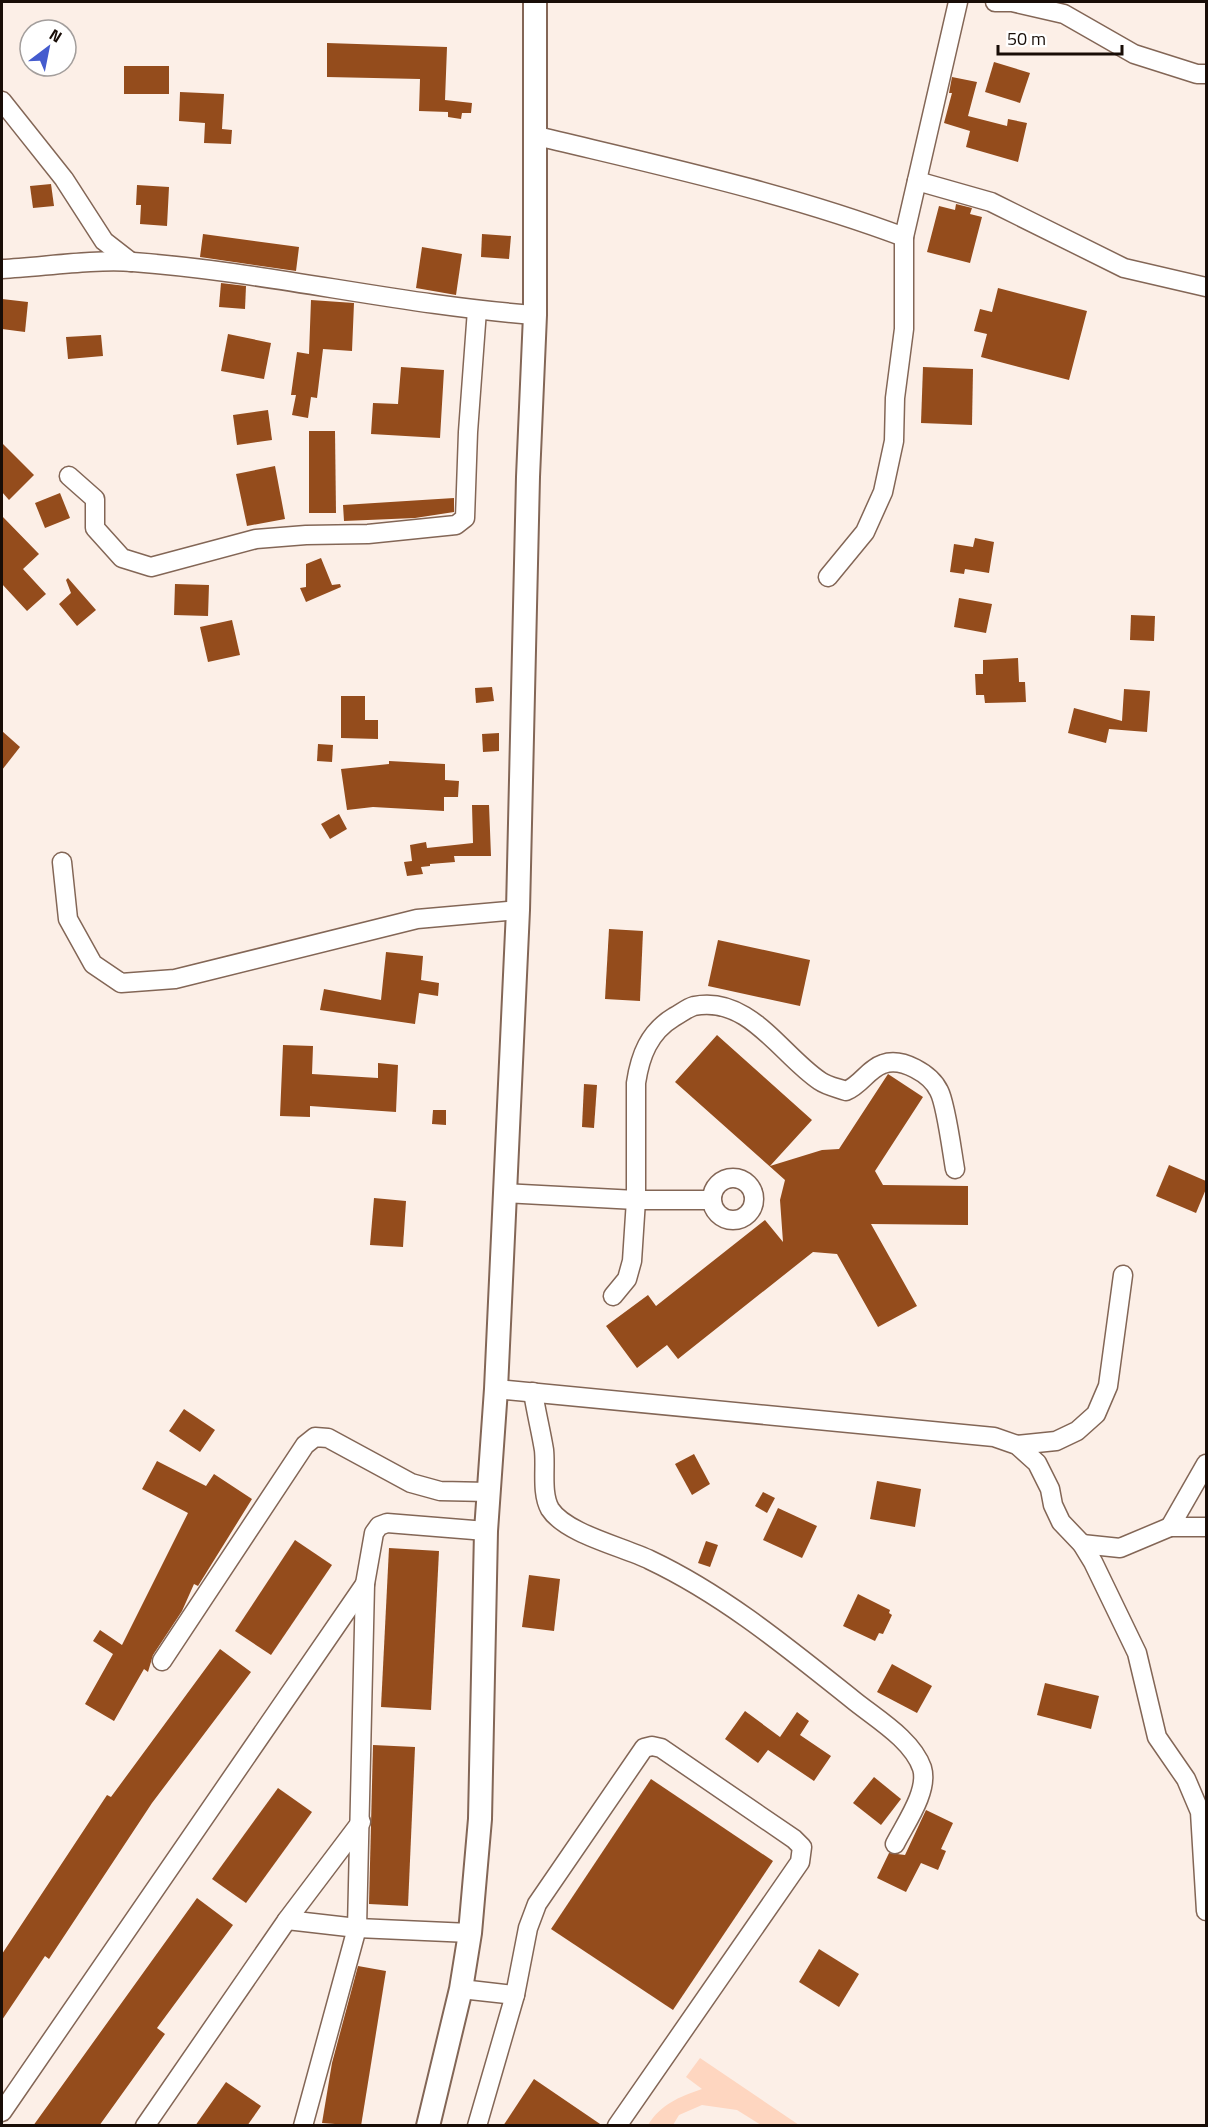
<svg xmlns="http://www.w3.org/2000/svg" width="1208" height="2127" font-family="'Titillium Web',sans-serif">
	<rect width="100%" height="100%" fill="#fcefe7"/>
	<path fill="#fed6c0" d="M700 2058 799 2125H761L737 2110 702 2105 679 2115 673 2125H648C661 2104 679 2097 702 2089L686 2077Z"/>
	<g fill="#944c1c">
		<polygon points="327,43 447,47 445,100 472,103 471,113 462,113 461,119 448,117 448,112 419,111 420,79 327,77"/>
		<polygon points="994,62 1030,73 1020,103 985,92"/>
		<rect x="124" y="66" width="45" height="28"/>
		<polygon points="952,77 977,82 968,116 1007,126 1008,119 1027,123 1018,162 966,147 970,131 944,123 952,93 949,93"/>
		<polygon points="180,92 224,94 222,129 232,130 231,144 204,143 205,123 179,121"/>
		<polygon points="51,184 54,206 33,208 30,186"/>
		<polygon points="137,185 169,187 167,226 140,224 141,205 136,205"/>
		<polygon points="956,204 972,208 970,214 982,217 970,263 927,252 939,206 955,210"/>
		<polygon points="203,234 299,247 296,271 200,257"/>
		<polygon points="482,234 511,236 509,259 481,257"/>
		<polygon points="422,247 462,254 456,295 416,288"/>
		<polygon points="221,283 246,286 245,309 219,307"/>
		<polygon points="998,288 1087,311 1069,380 981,357 987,334 974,331 980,309 992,312"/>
		<polygon points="2,299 28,302 25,332 2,329"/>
		<polygon points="311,300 354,303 352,351 323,349 317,398 311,397 308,418 292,415 296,395 291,395 297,352 309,354"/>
		<polygon points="228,334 271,343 264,379 221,371"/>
		<polygon points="101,335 103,356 68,359 66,337"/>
		<polygon points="401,367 444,370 440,438 371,434 373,403 398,404"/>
		<polygon points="923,367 973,369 972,425 921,423"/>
		<polygon points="268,410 272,440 237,445 233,415"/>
		<polygon points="309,431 335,431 336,513 309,513"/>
		<polygon points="2,443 34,475 9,500 2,492"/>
		<polygon points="275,466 285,519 247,526 236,474"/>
		<polygon points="60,493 70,518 45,528 35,503"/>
		<polygon points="454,498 454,512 415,518 344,521 343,505"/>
		<polygon points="2,516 39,554 23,569 46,594 27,611 2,584"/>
		<polygon points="975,538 994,542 989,573 965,569 964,574 950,572 954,544 973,547"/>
		<polygon points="321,558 332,585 340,584 341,587 306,602 300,588 306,587 306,564"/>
		<polygon points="68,578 96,610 77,626 59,604 71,593 66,580"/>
		<polygon points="175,584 209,585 208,616 174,615"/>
		<polygon points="959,598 992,604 986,633 954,627"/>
		<polygon points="1131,615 1155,616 1154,641 1130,640"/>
		<polygon points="232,620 240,655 208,662 200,627"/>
		<polygon points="1018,658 1019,682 1025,682 1026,702 985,703 984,695 976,695 975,674 983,674 983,660"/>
		<polygon points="492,687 494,701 476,703 475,688"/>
		<polygon points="1124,689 1150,691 1147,732 1109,729 1106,743 1068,733 1074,708 1122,721"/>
		<polygon points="341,696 365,696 365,720 378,720 378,739 341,738"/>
		<polygon points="2,731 20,747 2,770"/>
		<polygon points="499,733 499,751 483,752 482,734"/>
		<polygon points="318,744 333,745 332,762 317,761"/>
		<polygon points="389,761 445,764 445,780 459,781 458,797 444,797 444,811 373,807 347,810 341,769 389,764"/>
		<polygon points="472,805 489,805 491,856 454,856 455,862 430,864 430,866 421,867 423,874 407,876 404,862 412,861 410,845 426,842 427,848 473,843"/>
		<polygon points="339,814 347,829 330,839 321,824"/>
		<polygon points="609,929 643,931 640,1001 605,999"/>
		<polygon points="718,940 810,960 800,1006 708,986"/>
		<polygon points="386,952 423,956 421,980 439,983 438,996 419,993 415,1024 320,1010 324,989 381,1000"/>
		<polygon points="717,1035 812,1120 770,1166 822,1150 839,1149 888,1074 923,1097 875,1171 883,1185 968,1186 968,1225 871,1224 917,1306 878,1327 837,1254 813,1252 678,1359 667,1345 637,1368 606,1326 648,1295 656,1306 765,1220 783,1242 780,1200 785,1180 675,1082"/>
		<polygon points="283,1045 313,1046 312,1074 378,1078 378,1063 398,1065 396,1112 310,1106 310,1117 280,1116"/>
		<polygon points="584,1084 597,1085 594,1128 582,1127"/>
		<polygon points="433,1110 446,1110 446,1125 432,1124"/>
		<polygon points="1169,1165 1206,1181 1206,1189 1196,1213 1156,1196"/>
		<polygon points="374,1198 406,1201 403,1247 370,1245"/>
		<polygon points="184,1409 215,1430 200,1452 169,1431"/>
		<polygon points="694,1454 710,1484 692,1495 675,1464"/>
		<polygon points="157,1461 206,1486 214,1474 252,1499 198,1586 194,1584 182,1611 153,1655 148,1672 144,1669 114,1721 85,1704 113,1654 93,1641 100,1630 122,1645 188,1513 142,1489"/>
		<polygon points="877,1481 921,1489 915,1527 870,1519"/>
		<polygon points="763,1492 775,1498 767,1513 755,1506"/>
		<polygon points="778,1508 817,1526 802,1558 763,1540"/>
		<polygon points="295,1540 332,1565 271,1655 235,1631"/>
		<polygon points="706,1541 718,1545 710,1567 698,1563"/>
		<polygon points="389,1548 439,1551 431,1710 381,1707"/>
		<polygon points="529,1575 560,1579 554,1631 522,1627"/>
		<polygon points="858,1594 890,1610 889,1613 892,1615 883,1634 879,1633 875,1641 843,1626"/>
		<polygon points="220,1649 251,1672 152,1803 49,1959 45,1956 2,2020 2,1954 107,1795 111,1797"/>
		<polygon points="892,1664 932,1686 917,1713 877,1692"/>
		<polygon points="1045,1683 1099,1696 1091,1729 1037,1715"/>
		<polygon points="745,1711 780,1737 797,1712 809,1721 800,1735 831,1756 814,1781 768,1750 758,1763 725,1739"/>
		<polygon points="373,1745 415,1747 408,1906 369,1904"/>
		<polygon points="874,1777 901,1799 881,1825 853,1803"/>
		<polygon points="651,1779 773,1861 673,2010 551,1929"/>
		<polygon points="278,1788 312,1812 246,1903 212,1879"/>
		<polygon points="926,1810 953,1823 941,1849 946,1851 938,1870 921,1863 906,1892 877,1878 889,1853 905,1855"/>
		<polygon points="197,1898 233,1925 157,2028 165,2034 99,2126 33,2126"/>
		<polygon points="819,1949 859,1974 839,2007 799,1982"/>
		<polygon points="358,1966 386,1971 361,2126 322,2123 332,2063"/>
		<polygon points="534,2079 603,2126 503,2126"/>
		<polygon points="226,2082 261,2106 247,2126 195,2126"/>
	</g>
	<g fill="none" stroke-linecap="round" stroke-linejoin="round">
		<defs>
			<g id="minor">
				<polyline points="995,2 1012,2 1064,14 1134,54 1197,74 1206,74"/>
				<polyline points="2,101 64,179 104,241 131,262"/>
				<path d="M533 135C657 165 784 192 904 237L958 2"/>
				<polyline points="917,181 991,202 1124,268 1206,287"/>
				<path d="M2 269C42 267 93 259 133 262 268 272 400 305 535 315"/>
				<polyline points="69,476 95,499 95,528 122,558 151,567 256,539 306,535 368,534 456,525 465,518 468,432 477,310"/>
				<polyline points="828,577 865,532 883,492 894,441 895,398 904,329 904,237"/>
				<polyline points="62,862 68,919 93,964 121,983 175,979 417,919 518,910"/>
				<circle cx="733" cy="1199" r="21"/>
				<polyline points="505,1193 636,1200 711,1200"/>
				<path d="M613 1296 627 1279 632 1261 636 1200V1083C640 1056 649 1032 674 1017 680 1014 687 1008 694 1006 749 995 781 1055 820 1081 827 1086 838 1088 846 1091 861 1085 868 1069 883 1064 902 1057 931 1074 939 1091 946 1104 952 1152 955 1169"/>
				<polyline points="496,1389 994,1437 1017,1445 1037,1463 1050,1489 1053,1505 1061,1522 1082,1544 1093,1562 1137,1653 1157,1737 1186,1779 1200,1812 1206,1911"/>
				<path d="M533 1392C536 1412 541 1431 544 1450 546 1468 541 1493 550 1509 566 1534 624 1547 650 1560 724 1595 788 1648 852 1699 875 1718 912 1739 922 1768 929 1791 905 1824 895 1844"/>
				<polyline points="1017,1445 1056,1441 1077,1431 1096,1414 1108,1386 1123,1275"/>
				<polyline points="1170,1527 1206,1464"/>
				<polyline points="1082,1544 1120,1548 1170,1527 1206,1527"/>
				<polyline points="162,1661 305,1445 315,1437 328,1438 411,1483 440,1491 489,1492"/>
				<polyline points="287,1920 357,1928 470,1933"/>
				<polyline points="461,1989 515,1995"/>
				<polyline points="2,2112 365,1584"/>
				<polyline points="145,2126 287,1920 361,1822"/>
				<polyline points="303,2126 357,1928 365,1584 374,1533 379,1526 387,1523 486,1531"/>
				<polyline points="477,2126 515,1995 528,1928 537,1904 644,1748 652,1746 661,1748 794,1839 802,1847 800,1862 617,2126"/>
			</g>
			<polyline id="major" points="428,2126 461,1989 470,1933 480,1819 486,1531 496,1389 518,910 528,477 535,315 535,2"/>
		</defs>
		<use href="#minor" stroke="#836656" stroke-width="21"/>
		<use href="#major" stroke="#836656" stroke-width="26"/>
		<use href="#minor" stroke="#fff" stroke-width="18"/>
		<use href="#major" stroke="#fff" stroke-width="22"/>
	</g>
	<rect width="1208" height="2127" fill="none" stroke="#180d07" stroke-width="6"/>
	<g transform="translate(48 48) rotate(32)"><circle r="28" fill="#ffffff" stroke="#a39e9c" stroke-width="1.5"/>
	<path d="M0-4.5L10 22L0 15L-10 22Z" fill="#445bce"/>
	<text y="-9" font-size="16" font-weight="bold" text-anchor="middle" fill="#180d07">N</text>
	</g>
	<path d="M998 45v9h124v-9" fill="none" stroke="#180d07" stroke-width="3"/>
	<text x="1007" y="45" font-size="18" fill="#180d07" stroke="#ffffff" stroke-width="4.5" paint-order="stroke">50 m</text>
</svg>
